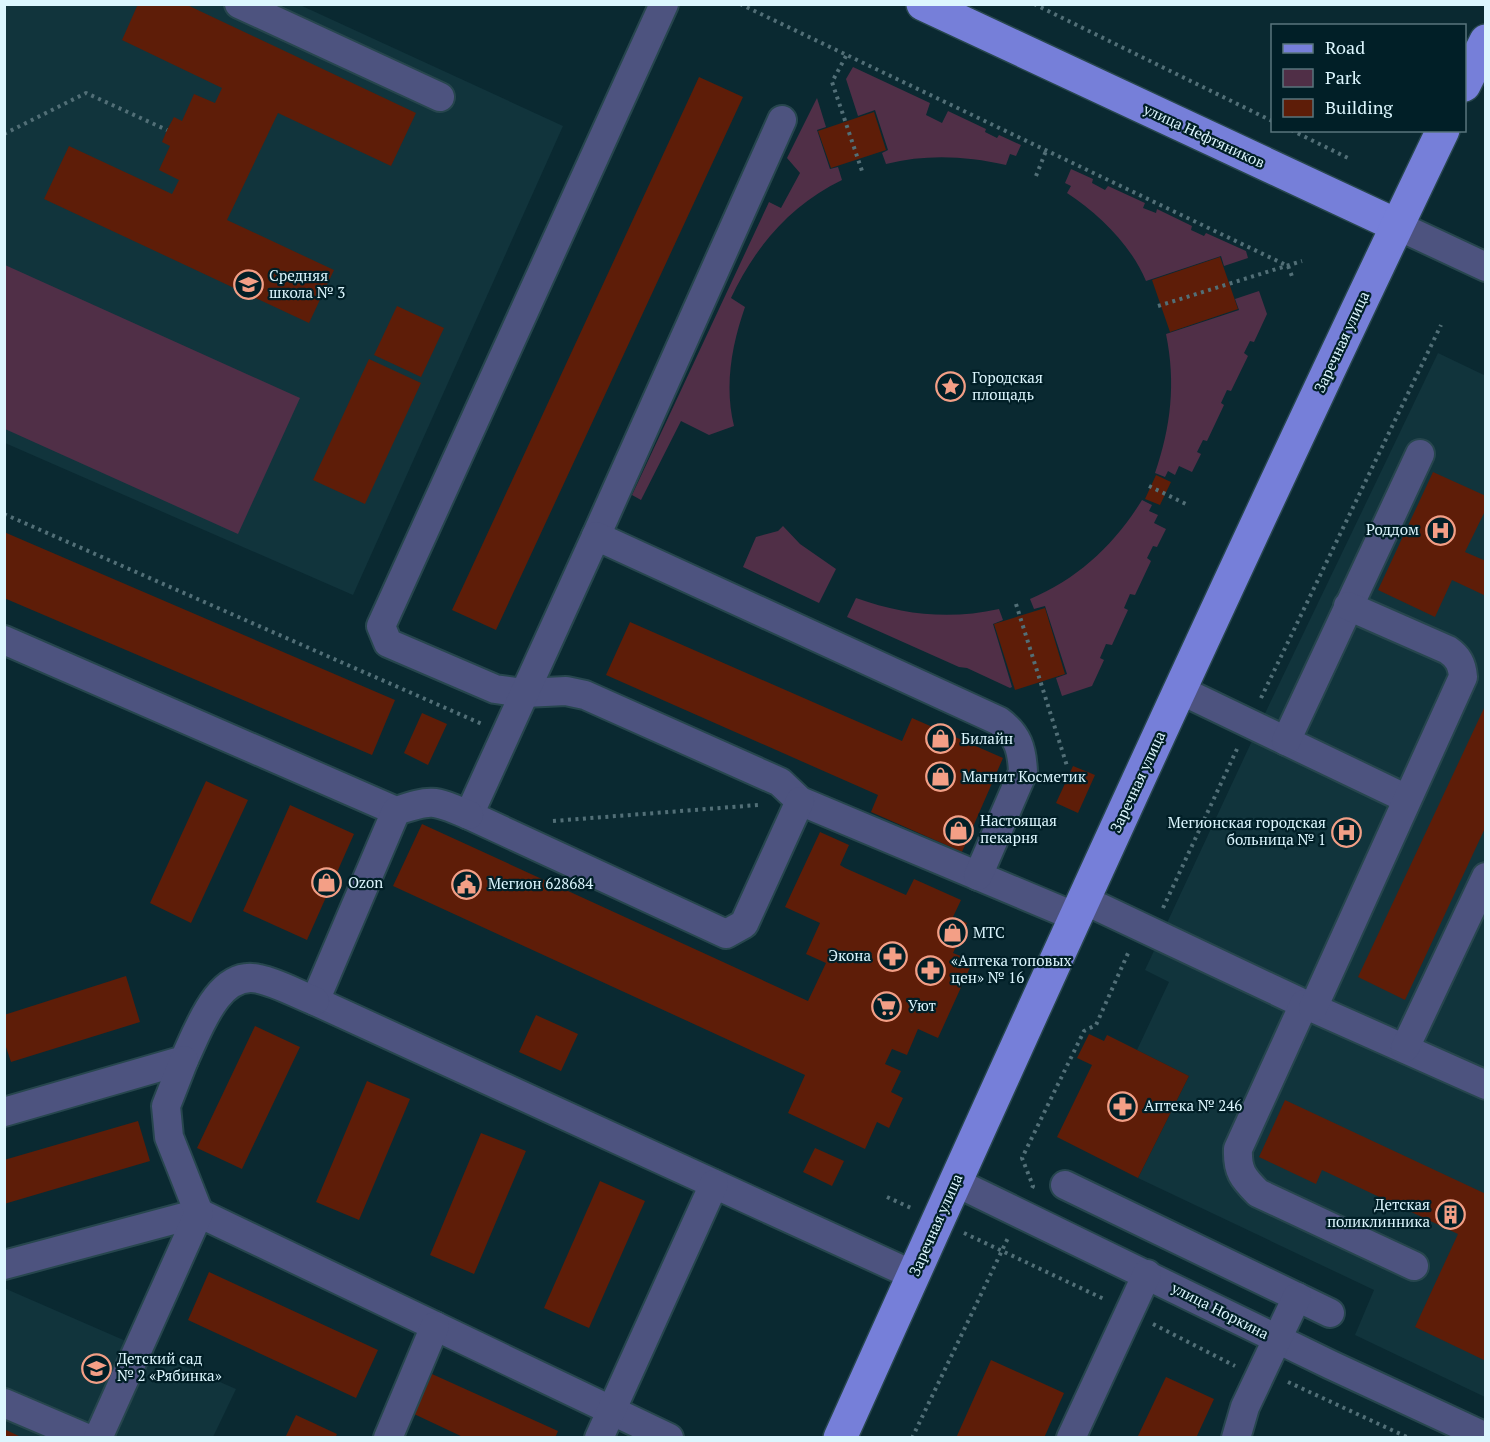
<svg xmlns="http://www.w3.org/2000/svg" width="1490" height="1442" font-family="'PT Serif',serif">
	<rect width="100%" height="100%" fill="#0a2931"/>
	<g fill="#11343c">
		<polygon points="5,5 300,5 563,126 353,595 5,443"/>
		<polygon points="1438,353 1486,376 1485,1397 1355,1335 1374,1290 1138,1178 1189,1076 1137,1050 1169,982 1145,970 1258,728"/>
		<polygon points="4,1288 236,1389 213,1437 5,1437"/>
	</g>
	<g fill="#502f47">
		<path d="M853 67 930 103 926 115 942 123 948 111 986 129 985 132 997 138 999 135 1021 145 1016 156 1010 154 1006 165C965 156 927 154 886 164L882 153 888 150 875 110 858 116 846 79Z"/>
		<path d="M817 98 826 127 817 130 830 169 838 167 842 180C790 205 755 247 731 298L745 307C732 344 724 386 734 426L709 435 681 421 641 500 632 495 769 202 781 208 800 173 787 158Z"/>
		<path d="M1071 169 1093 179 1092 183 1105 190 1108 186 1145 203 1143 208 1156 213 1157 209 1192 226 1191 230 1204 236 1206 233 1246 251 1248 258 1224 266 1221 256 1146 281C1131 245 1099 214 1067 193L1071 186 1065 183Z"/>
		<polygon points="5,265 300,398 238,534 5,429"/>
		<path d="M1259 291 1267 314 1254 342 1250 341 1244 353 1248 356 1231 391 1227 390 1221 403 1224 405 1207 441 1203 440 1197 452 1201 454 1192 472 1179 466 1175 475 1168 471 1165 477 1155 473C1171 427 1176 383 1166 334L1239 310 1235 299Z"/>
		<path d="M1142 500 1152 505 1149 511 1158 515 1154 523 1166 529 1157 547 1153 546 1147 558 1151 561 1135 595 1130 594 1124 608 1128 610 1112 645 1106 644 1100 658 1104 660 1092 686 1062 696 1056 678 1067 674 1045 606 1034 609 1030 599C1078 579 1115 544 1142 500Z"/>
		<polygon points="783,526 800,544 836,569 819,603 743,567 756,537 778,531"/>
		<path d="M856 598C903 615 950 620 999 609L1003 620 993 624 1012 687 1010 688 967 668 959 667 847 617Z"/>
	</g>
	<g fill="#5e1d08">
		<polygon points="138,4 185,4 416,113 391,166 278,113 227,220 334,270 309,323 44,199 69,146 172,194 179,180 159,170 170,146 162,142 167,130 174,117 182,121 194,94 215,103 222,88 122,40"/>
		<polygon points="699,77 743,97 496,630 452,610"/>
		<polygon points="874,112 886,150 831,168 818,131"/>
		<polygon points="1220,257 1238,309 1170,332 1152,280"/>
		<polygon points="397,306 444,328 421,377 374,355"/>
		<polygon points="369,359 421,383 365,504 313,480"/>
		<polygon points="1433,472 1486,496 1486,509 1465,552 1486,561 1486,596 1452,580 1435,617 1378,590"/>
		<polygon points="1156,475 1171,482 1160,505 1145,499"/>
		<polygon points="4,532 395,700 372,755 4,598"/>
		<polygon points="1045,608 1065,674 1015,690 994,624"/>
		<polygon points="630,622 902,741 912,718 1003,758 962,852 871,812 878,795 606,675"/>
		<polygon points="1486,704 1486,826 1405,1000 1358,977"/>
		<polygon points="422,713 447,724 428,765 404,753"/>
		<polygon points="1073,766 1095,775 1078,813 1056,803"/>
		<polygon points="206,781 248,800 191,923 150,903"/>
		<polygon points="290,805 354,834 307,940 243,911"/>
		<polygon points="422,824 808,1001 826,963 806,954 820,923 785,907 820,832 849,845 840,865 845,868 906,895 914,879 961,900 953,917 967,923 953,953 973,961 938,1038 918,1029 907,1055 892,1049 885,1064 901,1071 891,1092 903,1098 889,1128 877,1122 865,1149 788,1113 805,1075 393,886"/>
		<polygon points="126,976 140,1022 11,1062 4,1041 4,1015"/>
		<polygon points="536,1015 578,1034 561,1071 519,1052"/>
		<polygon points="255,1026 300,1047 242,1169 197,1148"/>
		<polygon points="1089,1034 1104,1041 1107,1035 1189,1076 1138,1178 1057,1137 1092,1065 1077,1058"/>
		<polygon points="367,1081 410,1099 359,1220 316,1202"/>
		<polygon points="1285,1100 1486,1194 1486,1361 1415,1327 1458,1234 1322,1170 1316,1184 1259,1157"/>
		<polygon points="138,1121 150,1161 4,1204 4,1160"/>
		<polygon points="481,1133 526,1151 474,1274 430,1255"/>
		<polygon points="815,1148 844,1161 832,1186 803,1172"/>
		<polygon points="600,1181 645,1201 589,1328 544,1308"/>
		<polygon points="209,1272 378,1350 356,1398 188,1320"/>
		<polygon points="991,1360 1064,1393 1044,1438 956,1438"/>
		<polygon points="432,1374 558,1431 555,1438 465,1438 414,1414"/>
		<polygon points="1166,1377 1214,1399 1196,1438 1137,1438"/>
		<polygon points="296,1415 337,1434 335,1438 285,1438"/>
		<polygon points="4,1429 23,1438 4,1438"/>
	</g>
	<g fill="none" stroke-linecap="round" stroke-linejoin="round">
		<defs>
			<g id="minor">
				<polyline points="239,4 440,97"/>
				<polyline points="664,4 381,626 388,643 495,689 524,693 566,691 585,695 780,782 800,801 1076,917"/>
				<polyline points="1396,225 1486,267"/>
				<polyline points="596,536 782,120"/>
				<polyline points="4,640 396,811"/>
				<polyline points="1180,690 1407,799"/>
				<polyline points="1286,741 1420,454"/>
				<path d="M800 801 744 924 726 934 469 815 596 536 999 721C1018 735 1022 749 1023 772L978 876"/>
				<path d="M469 815C433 800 433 799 396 811L315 1001 913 1275"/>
				<polyline points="1084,900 1304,1004 1486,1085"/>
				<path d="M1304 1004 1238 1149C1237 1171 1243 1178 1258 1193L1414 1266"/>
				<path d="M1313 1008 1463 677C1462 664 1458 657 1448 650L1348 606"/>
				<polyline points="1405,1048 1486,877"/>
				<path d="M4 1112 184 1060C198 1031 218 969 259 979 278 983 297 994 315 1001"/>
				<polyline points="955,1182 1331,1365 1486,1437"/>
				<polyline points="1065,1185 1330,1313"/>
				<polyline points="4,1265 199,1213 669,1438"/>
				<polyline points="4,1403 86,1438"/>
				<polyline points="98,1438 199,1213 169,1137 166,1106 184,1060"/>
				<polyline points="388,1438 435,1326"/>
				<polyline points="599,1438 714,1184"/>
				<polyline points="1071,1438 1147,1274"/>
				<polyline points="1236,1438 1245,1407 1297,1297"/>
			</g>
			<g id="major">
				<polyline points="923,4 1396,225"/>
				<polyline points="1464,85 1486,41"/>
				<path d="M840 1438C1037 1000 1235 563 1443 130"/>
			</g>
		</defs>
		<use href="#minor" stroke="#27464e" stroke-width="32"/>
		<use href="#major" stroke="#27464e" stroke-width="36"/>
		<g stroke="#526f77" stroke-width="4" stroke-dasharray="3 4.5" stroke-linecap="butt">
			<polyline points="740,4 1288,266 1293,279"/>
			<polyline points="1034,4 1272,121"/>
			<polyline points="846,56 832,82 862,171"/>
			<polyline points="1291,130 1348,158"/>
			<polyline points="4,134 86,93 167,130"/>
			<polyline points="1036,176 1046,151"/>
			<polyline points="1158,306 1302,261"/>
			<polyline points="1149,486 1188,505"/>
			<polyline points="4,514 482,724"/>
			<polyline points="1016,604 1067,766"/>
			<polyline points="1261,698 1441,325"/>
			<polyline points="553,821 758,805"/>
			<polyline points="1163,908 1237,749"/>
			<polyline points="1032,1188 1033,1186 1022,1158 1084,1031 1096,1025 1129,951"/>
			<polyline points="887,1197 911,1208"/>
			<polyline points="964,1233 1104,1299"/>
			<polyline points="1153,1324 1235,1366"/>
			<polyline points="1288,1382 1409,1438"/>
			<polyline points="912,1438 1008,1238"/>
		</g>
		<use href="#minor" stroke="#4d537f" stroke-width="28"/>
		<use href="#major" stroke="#767fd9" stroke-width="33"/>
	</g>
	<defs>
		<symbol id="school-ring" viewBox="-11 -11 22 22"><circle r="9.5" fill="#011f27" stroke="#f39f86" stroke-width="1.5"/><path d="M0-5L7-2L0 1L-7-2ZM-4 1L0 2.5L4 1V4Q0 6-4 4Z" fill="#f39f86"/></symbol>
		<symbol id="sight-ring" viewBox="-11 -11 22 22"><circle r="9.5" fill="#011f27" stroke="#f39f86" stroke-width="1.5"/><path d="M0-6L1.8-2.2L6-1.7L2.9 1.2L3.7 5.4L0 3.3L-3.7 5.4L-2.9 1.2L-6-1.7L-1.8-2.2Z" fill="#f39f86"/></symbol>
		<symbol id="hospital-ring" viewBox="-11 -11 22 22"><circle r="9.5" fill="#011f27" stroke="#f39f86" stroke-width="1.5"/><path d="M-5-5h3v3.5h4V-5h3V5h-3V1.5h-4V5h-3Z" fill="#f39f86"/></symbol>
		<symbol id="shop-ring" viewBox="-11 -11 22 22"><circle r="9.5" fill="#011f27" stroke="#f39f86" stroke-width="1.5"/><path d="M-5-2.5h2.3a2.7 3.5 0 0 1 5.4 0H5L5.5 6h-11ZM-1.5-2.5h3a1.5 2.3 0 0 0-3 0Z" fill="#f39f86"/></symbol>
		<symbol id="civic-ring" viewBox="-11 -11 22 22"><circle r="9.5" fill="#011f27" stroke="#f39f86" stroke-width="1.5"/><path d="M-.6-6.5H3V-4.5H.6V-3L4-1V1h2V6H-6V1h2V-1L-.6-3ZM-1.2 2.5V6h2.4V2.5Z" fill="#f39f86"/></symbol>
		<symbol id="pharmacy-ring" viewBox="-11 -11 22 22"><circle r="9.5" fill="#011f27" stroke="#f39f86" stroke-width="1.5"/><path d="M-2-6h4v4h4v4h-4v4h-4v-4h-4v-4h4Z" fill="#f39f86"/></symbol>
		<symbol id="supermarket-ring" viewBox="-11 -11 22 22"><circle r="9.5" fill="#011f27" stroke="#f39f86" stroke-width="1.5"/><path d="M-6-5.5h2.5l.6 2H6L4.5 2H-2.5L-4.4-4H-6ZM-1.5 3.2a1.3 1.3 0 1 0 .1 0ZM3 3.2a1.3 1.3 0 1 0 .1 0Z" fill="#f39f86"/></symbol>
		<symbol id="building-ring" viewBox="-11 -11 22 22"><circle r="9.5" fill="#011f27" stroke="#f39f86" stroke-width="1.5"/><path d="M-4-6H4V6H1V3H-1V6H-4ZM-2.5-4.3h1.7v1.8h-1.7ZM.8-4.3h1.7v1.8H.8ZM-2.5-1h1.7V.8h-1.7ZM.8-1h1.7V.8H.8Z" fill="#f39f86"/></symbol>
	</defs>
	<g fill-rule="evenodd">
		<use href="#school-ring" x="232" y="268" width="33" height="33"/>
		<use href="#sight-ring" x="934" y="370" width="33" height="33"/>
		<use href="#hospital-ring" x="1424" y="514" width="33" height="33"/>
		<use href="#shop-ring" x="924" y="722" width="33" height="33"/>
		<use href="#shop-ring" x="924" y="760" width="33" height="33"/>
		<use href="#shop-ring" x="942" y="814" width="33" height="33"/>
		<use href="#hospital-ring" x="1330" y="816" width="33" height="33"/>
		<use href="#shop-ring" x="310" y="866" width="33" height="33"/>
		<use href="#civic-ring" x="450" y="868" width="33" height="33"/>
		<use href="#shop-ring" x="936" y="916" width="33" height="33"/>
		<use href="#pharmacy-ring" x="876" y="940" width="33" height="33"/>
		<use href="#pharmacy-ring" x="914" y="954" width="33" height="33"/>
		<use href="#supermarket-ring" x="870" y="990" width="33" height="33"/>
		<use href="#pharmacy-ring" x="1106" y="1090" width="33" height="33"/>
		<use href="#building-ring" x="1434" y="1198" width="33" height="33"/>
		<use href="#school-ring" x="80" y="1352" width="33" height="33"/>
	</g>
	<g text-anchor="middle" stroke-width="4.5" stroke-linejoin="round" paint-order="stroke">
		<g font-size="15" fill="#dcf6fe" stroke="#011f27">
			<text transform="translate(1204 136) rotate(25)" y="5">улица Нефтяников</text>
			<text transform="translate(1342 342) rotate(-65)" y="5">Заречная улица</text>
			<text transform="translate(1138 782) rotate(-65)" y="5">Заречная улица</text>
			<text transform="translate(936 1225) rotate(-66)" y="5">Заречная улица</text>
			<text transform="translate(1220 1311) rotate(27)" y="5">улица Норкина</text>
		</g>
		<g font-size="15" fill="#dcf6fe" stroke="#011f27" text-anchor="start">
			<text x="269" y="281">Средняя<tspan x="269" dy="17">школа № 3</tspan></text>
			<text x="972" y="383">Городская<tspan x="972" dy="17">площадь</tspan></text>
			<text x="1419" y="535" text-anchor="end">Роддом</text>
			<text x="961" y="744">Билайн</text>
			<text x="962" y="782">Магнит Косметик</text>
			<text x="980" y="826">Настоящая<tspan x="980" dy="17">пекарня</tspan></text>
			<text x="1326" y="828" text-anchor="end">Мегионская городская<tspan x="1326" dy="17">больница № 1</tspan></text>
			<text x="348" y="888">Ozon</text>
			<text x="488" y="889">Мегион 628684</text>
			<text x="973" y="938">МТС</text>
			<text x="871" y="961" text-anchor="end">Экона</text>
			<text x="951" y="966">«Аптека топовых<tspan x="951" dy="17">цен» № 16</tspan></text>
			<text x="908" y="1011">Уют</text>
			<text x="1144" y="1111">Аптека № 246</text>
			<text x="1430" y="1210" text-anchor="end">Детская<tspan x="1430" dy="17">поликлинника</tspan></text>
			<text x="117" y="1364">Детский сад<tspan x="117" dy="17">№ 2 «Рябинка»</tspan></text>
		</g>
	</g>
	<rect width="1490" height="1442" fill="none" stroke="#dcf6fe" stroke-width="12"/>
	<rect x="1271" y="24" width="195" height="108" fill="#011f27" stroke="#59757d" stroke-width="1.5"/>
	<rect x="1283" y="44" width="30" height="9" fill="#767fd9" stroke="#59757d" stroke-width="1.5"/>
	<text x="1325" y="54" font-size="18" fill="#dcf6fe">Road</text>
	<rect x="1283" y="69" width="30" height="18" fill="#502f47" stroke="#59757d" stroke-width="1.5"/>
	<text x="1325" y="84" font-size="18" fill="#dcf6fe">Park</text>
	<rect x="1283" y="99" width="30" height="18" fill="#5e1d08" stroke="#59757d" stroke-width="1.5"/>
	<text x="1325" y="114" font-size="18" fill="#dcf6fe">Building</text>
</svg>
